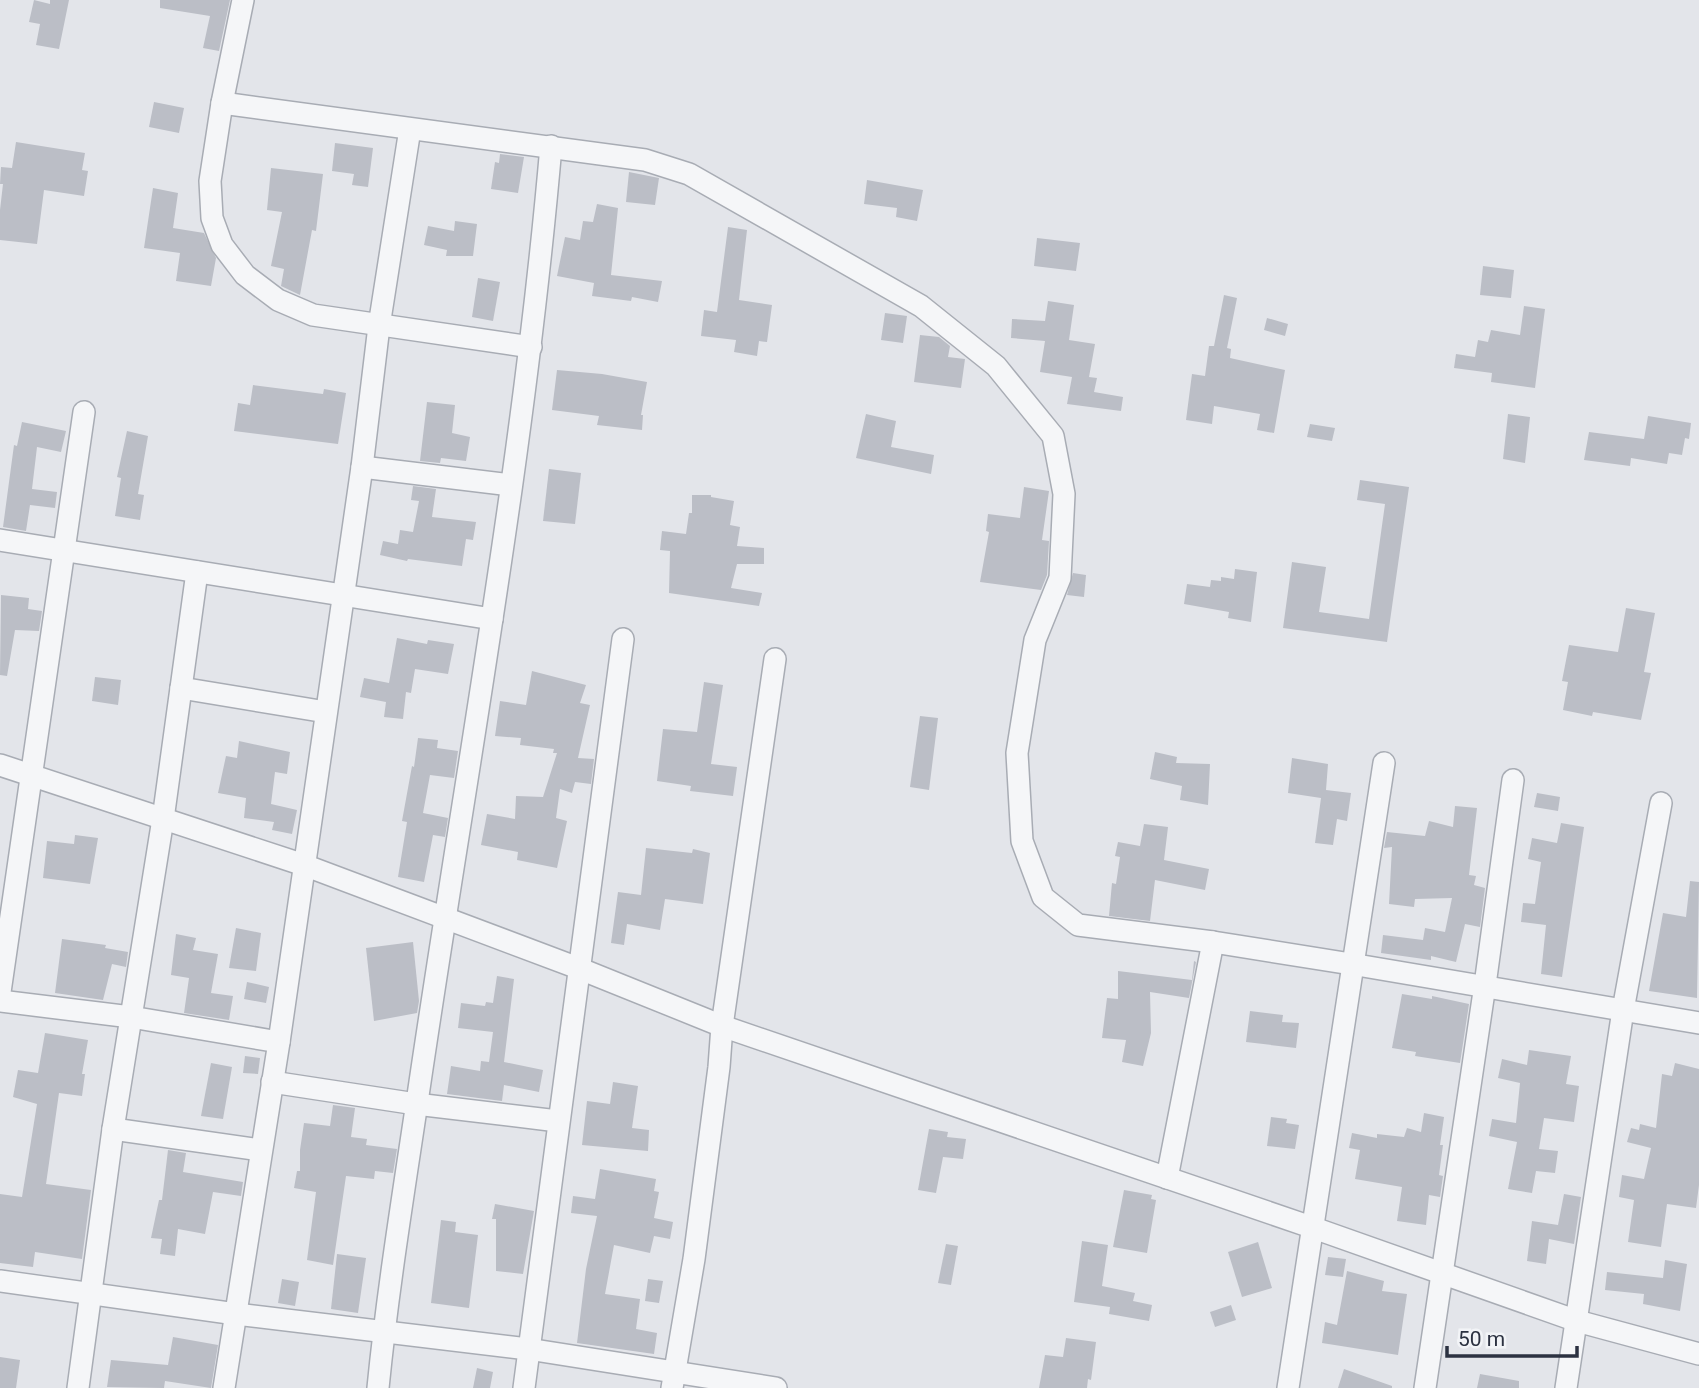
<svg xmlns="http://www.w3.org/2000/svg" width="1699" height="1388" font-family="Roboto,sans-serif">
	<rect width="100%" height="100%" fill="#e3e5ea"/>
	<g fill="#bbbec6">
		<polygon points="34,0 50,4 50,0 69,0 59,49 36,45 40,24 29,22"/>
		<polygon points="160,0 230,0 219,51 203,48 210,16 160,8"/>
		<polygon points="154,102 184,108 179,133 149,127"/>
		<polygon points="16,142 85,153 82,170 88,171 84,196 44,190 37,244 0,240 0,210 3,184 0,184 1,167 12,168"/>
		<polygon points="335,143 373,148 368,187 352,185 354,174 332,171"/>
		<polygon points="500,154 524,157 518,193 491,189 495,162 499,163"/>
		<polygon points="271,168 323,174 316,231 312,230 300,295 281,286 284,269 271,266 282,212 267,210"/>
		<polygon points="629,172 659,178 655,205 626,202"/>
		<polygon points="867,180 923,190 917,221 896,217 897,208 864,204"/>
		<polygon points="153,188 178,193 173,228 204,233 216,258 211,286 176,281 180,253 144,248"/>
		<polygon points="597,204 618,208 611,275 662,281 658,302 632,297 631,301 592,296 594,283 557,276 565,237 580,240 583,221 593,222"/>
		<polygon points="455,221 477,224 473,256 446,256 447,250 424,245 428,226 454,231"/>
		<polygon points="728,227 747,230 739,300 772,305 767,342 759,341 757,356 734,352 736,340 701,336 704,310 717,312"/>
		<polygon points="1037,238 1080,243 1076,271 1034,266"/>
		<polygon points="1483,266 1514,270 1511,298 1480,295"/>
		<polygon points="478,278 500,282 493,321 472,317"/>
		<polygon points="1224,295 1237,298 1227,348 1231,349 1230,358 1285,370 1274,433 1257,430 1260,414 1214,406 1212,424 1186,420 1192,374 1205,376 1209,346 1214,346"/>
		<polygon points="1048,301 1074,305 1069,340 1095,344 1089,377 1097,378 1094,392 1123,397 1121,411 1067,404 1072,377 1040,372 1045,341 1011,338 1012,319 1045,321"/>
		<polygon points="1524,306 1545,309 1535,388 1491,382 1492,373 1454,368 1456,354 1475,357 1478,340 1488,342 1491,330 1520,335"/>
		<polygon points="885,313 907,316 903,343 881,340"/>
		<polygon points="1267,318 1288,324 1285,336 1264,330"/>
		<polygon points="920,335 939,337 950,346 948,357 965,359 961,388 914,382"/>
		<polygon points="557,370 602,374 647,382 641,415 643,415 642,430 597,425 599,416 552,410"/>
		<polygon points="253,385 323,394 324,389 346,393 338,444 234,431 238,403 250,405"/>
		<polygon points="427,402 455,405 452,433 470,437 466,461 441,458 440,463 420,461"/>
		<polygon points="866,414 896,421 891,447 934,455 931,474 856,458"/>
		<polygon points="1508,414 1530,417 1525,463 1503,459"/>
		<polygon points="1648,416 1691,423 1689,439 1685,438 1682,455 1669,453 1667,464 1631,458 1630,466 1584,460 1589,432 1644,439"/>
		<polygon points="22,422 66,431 61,452 37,447 32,489 57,492 55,508 30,505 26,531 3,527 14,445 17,446"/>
		<polygon points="1310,424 1335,428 1332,441 1307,437"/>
		<polygon points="127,431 148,436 138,494 144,495 140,520 115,516 121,478 117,477"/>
		<polygon points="549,469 581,473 575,524 543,521"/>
		<polygon points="1360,480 1409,487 1387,642 1283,628 1292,562 1326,567 1319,612 1369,619 1385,504 1357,500"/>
		<polygon points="413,486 436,489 432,517 476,522 473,540 466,539 462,566 408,559 407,561 380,555 383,541 398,544 400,530 413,532 419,501 411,500"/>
		<polygon points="1024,487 1049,491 1042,540 1049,541 1047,575 1041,590 980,582 989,532 986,531 988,514 1020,518"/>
		<polygon points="692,495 711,495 711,497 734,501 730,525 740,527 737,546 764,548 764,564 737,564 731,588 762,593 759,606 669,593 670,551 660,550 662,531 686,534 689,513 692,513"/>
		<polygon points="1235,569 1257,572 1251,622 1228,618 1229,612 1184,604 1187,584 1210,587 1211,580 1221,581 1221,577 1234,579"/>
		<polygon points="1073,573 1086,575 1084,597 1067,595"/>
		<polygon points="1,595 29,598 28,609 42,611 39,631 15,630 7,676 0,675"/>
		<polygon points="1626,608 1655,613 1644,672 1651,673 1641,720 1593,712 1592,716 1563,710 1568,682 1562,681 1569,645 1618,652"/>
		<polygon points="397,638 427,644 428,640 454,644 448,674 415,669 411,693 406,692 403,719 384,717 386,702 360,697 364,678 389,683"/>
		<polygon points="532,671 586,685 580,703 590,705 578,758 594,759 591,784 575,782 572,793 560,789 556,818 567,821 557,868 517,860 518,852 481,845 487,814 515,819 516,796 543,797 557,753 553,753 554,749 520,745 521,738 495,736 500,701 526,705"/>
		<polygon points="95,677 121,680 118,705 92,701"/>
		<polygon points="704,682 723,685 711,764 737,767 733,796 690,791 691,786 657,781 663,729 697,732"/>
		<polygon points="920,716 938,718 929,790 910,787"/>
		<polygon points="418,738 438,740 437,748 458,751 454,778 430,775 423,813 448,818 445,837 433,835 424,882 398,877 407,822 402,821 412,766 414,767"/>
		<polygon points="239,741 290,752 287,774 275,772 271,804 297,810 292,834 272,830 274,822 244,818 246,798 218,793 226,756 237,758"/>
		<polygon points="1155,752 1177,757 1176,763 1210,764 1208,805 1180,800 1182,786 1150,779"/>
		<polygon points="1292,758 1328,764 1326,790 1351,793 1347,821 1337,819 1333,845 1315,843 1321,798 1288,793"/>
		<polygon points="1537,793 1560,797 1558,811 1534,807"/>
		<polygon points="1455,806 1477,808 1469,875 1476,876 1474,885 1485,888 1480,927 1465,924 1456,962 1431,956 1431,960 1381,953 1383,935 1423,940 1425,928 1445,932 1452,898 1415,899 1414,907 1389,904 1392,847 1384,848 1387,832 1425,836 1429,821 1453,827"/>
		<polygon points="1561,823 1584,827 1562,977 1541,974 1546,925 1521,922 1523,903 1535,904 1541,862 1528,859 1532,838 1557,843"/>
		<polygon points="1144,824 1168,827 1164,860 1209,869 1205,890 1155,880 1150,921 1109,916 1112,883 1116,884 1120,857 1115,856 1118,842 1140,846"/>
		<polygon points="75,835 98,838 90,884 43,878 47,841 74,844"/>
		<polygon points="646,848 692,853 693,849 710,853 703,904 665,899 660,930 627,924 624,945 611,943 618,892 641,895"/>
		<polygon points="1690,881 1699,882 1697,998 1649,991 1663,913 1686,917"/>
		<polygon points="236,928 261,933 256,971 229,968"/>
		<polygon points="176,934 196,938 193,950 218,954 211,993 233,996 229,1020 184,1013 189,978 171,975"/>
		<polygon points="62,939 106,945 105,948 128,952 126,967 112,964 103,1000 55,993"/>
		<polygon points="413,942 419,1001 417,1013 374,1021 366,948"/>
		<polygon points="1194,961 1196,962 1189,998 1150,992 1151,1033 1143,1066 1122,1062 1126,1040 1102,1038 1107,998 1118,999 1118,971 1192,980"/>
		<polygon points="497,976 514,979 504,1062 543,1070 539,1092 504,1085 502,1101 447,1094 451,1066 480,1071 481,1061 489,1062 493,1032 458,1028 461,1003 485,1006 486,1002 493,1003"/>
		<polygon points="247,982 269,987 266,1003 244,999"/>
		<polygon points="1402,994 1432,999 1432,996 1469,1004 1460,1063 1415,1056 1416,1052 1392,1048"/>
		<polygon points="1250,1011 1283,1015 1282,1022 1299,1023 1296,1048 1246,1042"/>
		<polygon points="45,1033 88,1040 82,1074 85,1074 82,1096 59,1093 46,1184 91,1190 82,1259 35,1252 33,1267 0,1263 0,1194 22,1197 37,1104 13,1097 18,1070 38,1073"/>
		<polygon points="1529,1050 1571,1056 1566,1084 1579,1086 1574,1122 1544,1118 1539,1149 1558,1151 1555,1173 1536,1171 1532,1193 1508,1189 1517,1142 1489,1136 1492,1119 1516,1123 1520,1083 1498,1078 1502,1059 1527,1065"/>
		<polygon points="245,1056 260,1058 258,1074 243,1073"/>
		<polygon points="211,1063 232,1067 223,1119 201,1116"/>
		<polygon points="1675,1063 1699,1069 1699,1185 1696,1208 1667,1204 1661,1247 1628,1242 1634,1200 1619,1197 1622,1175 1644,1179 1651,1148 1627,1142 1631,1128 1639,1130 1640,1124 1656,1128 1662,1074 1672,1076"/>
		<polygon points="613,1082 638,1086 632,1128 649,1130 648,1151 582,1145 587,1101 610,1104"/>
		<polygon points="333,1105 355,1108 351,1137 367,1139 366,1145 397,1149 393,1173 375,1171 374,1179 346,1176 333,1265 307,1260 316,1192 294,1188 297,1171 300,1171 300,1150 304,1123 330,1126"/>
		<polygon points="1424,1113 1444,1117 1440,1145 1443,1145 1439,1175 1443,1176 1440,1197 1429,1195 1426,1225 1397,1221 1402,1187 1355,1179 1360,1150 1349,1148 1352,1133 1377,1138 1377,1134 1404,1137 1407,1128 1421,1132"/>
		<polygon points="1271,1117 1287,1119 1286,1123 1299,1125 1295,1149 1267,1146"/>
		<polygon points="929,1129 948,1132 947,1137 966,1139 963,1159 943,1157 936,1193 918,1190"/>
		<polygon points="168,1150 186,1153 183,1172 243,1182 241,1196 213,1192 205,1234 178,1229 175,1256 160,1254 162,1239 151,1238 159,1200 162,1200"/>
		<polygon points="600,1169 656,1179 654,1191 659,1192 654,1218 673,1222 670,1239 654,1236 650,1253 614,1245 605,1294 640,1299 636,1329 657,1333 654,1354 577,1343 586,1269 597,1216 571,1213 573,1196 595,1199"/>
		<polygon points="1124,1190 1152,1195 1151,1199 1156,1200 1147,1253 1113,1247"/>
		<polygon points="1564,1194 1581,1197 1574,1244 1549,1239 1546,1264 1527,1261 1532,1221 1558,1225"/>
		<polygon points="495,1204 534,1211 523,1274 496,1271 496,1219 492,1219"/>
		<polygon points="441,1220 456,1222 455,1232 478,1235 469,1308 431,1303"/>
		<polygon points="1082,1241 1108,1245 1102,1286 1135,1293 1133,1301 1152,1305 1149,1321 1109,1314 1110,1307 1074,1302"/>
		<polygon points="1258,1242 1272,1288 1242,1297 1228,1252"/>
		<polygon points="946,1244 958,1246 951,1285 938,1283"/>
		<polygon points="337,1254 366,1258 358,1313 331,1309"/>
		<polygon points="1328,1257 1346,1259 1343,1277 1325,1275"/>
		<polygon points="1665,1260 1687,1264 1680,1311 1643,1304 1644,1294 1605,1290 1607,1272 1663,1278"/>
		<polygon points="1347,1271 1384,1281 1382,1291 1407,1294 1398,1355 1322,1343 1325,1322 1337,1325"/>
		<polygon points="282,1279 299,1282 295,1306 278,1303"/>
		<polygon points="648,1279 663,1281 659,1303 645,1301"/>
		<polygon points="1231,1305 1236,1320 1215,1327 1210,1312"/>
		<polygon points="173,1337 218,1345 211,1388 165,1381 164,1388 107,1387 111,1360 168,1365"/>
		<polygon points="1066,1338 1096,1342 1091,1380 1088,1379 1087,1388 1039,1388 1045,1355 1063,1357"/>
		<polygon points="0,1357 20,1360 16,1388 0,1388"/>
		<polygon points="477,1368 493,1372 490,1388 473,1388"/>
		<polygon points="1344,1369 1392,1386 1392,1388 1338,1388"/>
		<polygon points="1480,1374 1519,1381 1519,1388 1477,1388"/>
	</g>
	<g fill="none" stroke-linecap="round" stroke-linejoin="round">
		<defs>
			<g id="minor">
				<polyline points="243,0 222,103 210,181 212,218 222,245 245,275 278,300 313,315 531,347"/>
				<polyline points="222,103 645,160 689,174 921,306 996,366 1053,436 1064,494 1060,578 1035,640 1017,753 1022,841 1043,897 1078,925 1213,942 1351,964 1699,1023"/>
				<polyline points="362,467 511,485"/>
				<polyline points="0,540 492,619"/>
				<polyline points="181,688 326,712"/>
				<polyline points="0,765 304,865 578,968 722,1026 1311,1227 1577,1321 1699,1354"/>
				<polyline points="0,992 84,412"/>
				<polyline points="0,1001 131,1017 279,1042"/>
				<polyline points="272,1082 416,1104 558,1121"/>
				<polyline points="113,1129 261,1150"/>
				<polyline points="1167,1178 1213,942"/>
				<polyline points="0,1281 236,1314 528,1349 776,1388"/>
				<polyline points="78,1388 113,1129 163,819 197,572"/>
				<polyline points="224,1388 279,1042 362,467 379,326 410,129"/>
				<path d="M378 1388C388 1286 405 1184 420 1082 466 771 524 460 551 146"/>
				<polyline points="524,1388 623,639"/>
				<polyline points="672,1388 694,1259 719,1067 722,1026 775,659"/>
				<polyline points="1288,1388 1384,763"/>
				<polyline points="1425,1388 1485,985 1513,780"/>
				<polyline points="1566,1388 1623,1010 1661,803"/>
			</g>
		</defs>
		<use href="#minor" stroke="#a8acb4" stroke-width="24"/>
		<use href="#minor" stroke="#f5f6f8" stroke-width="21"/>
	</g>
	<path d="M1447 1346v10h130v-10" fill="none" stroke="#2c3241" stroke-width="3.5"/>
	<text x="1458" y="1346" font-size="21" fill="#2c3241" stroke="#f2f4f7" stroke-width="5" paint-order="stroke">50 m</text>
</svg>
